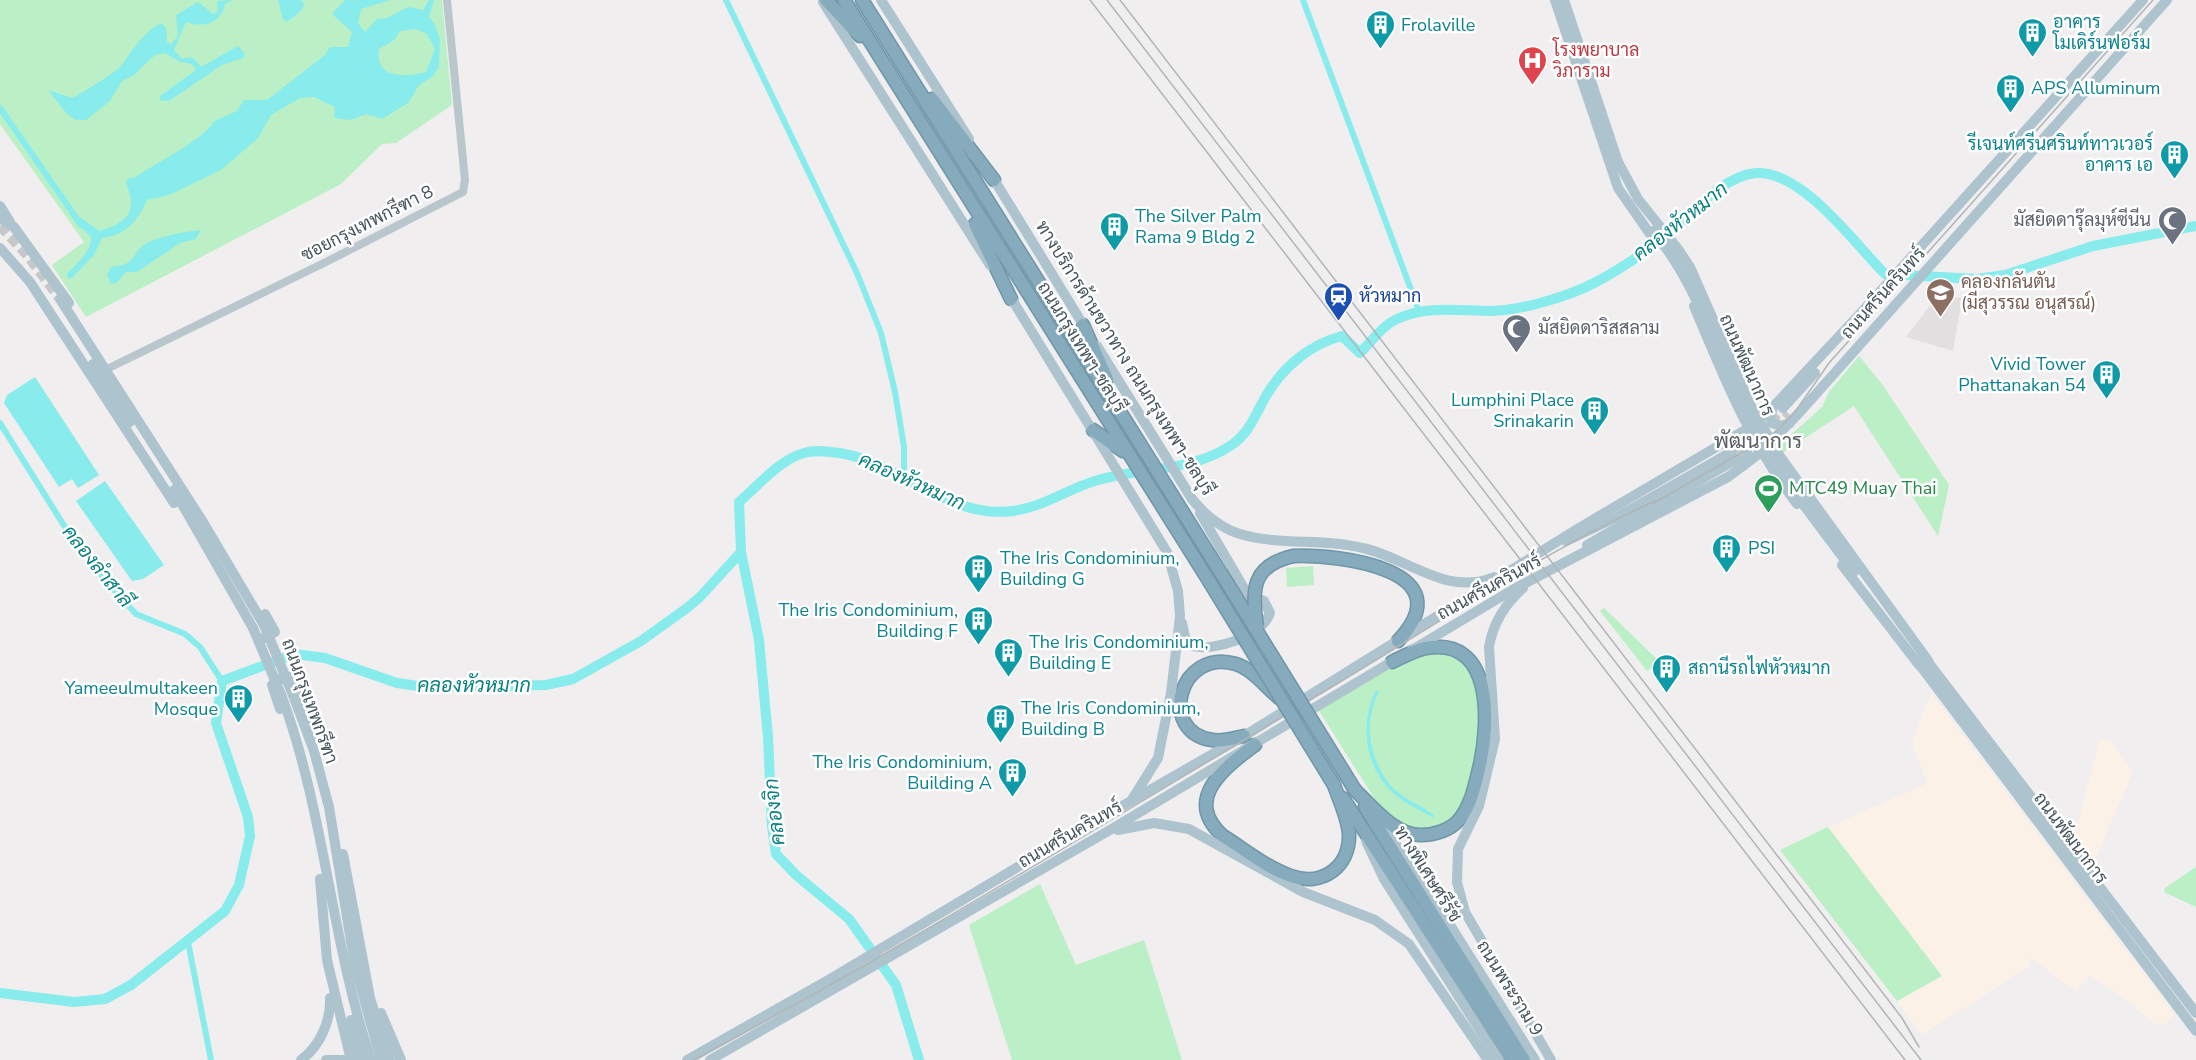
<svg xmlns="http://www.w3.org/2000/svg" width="2196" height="1060" font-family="'Nunito Sans',Sarabun,sans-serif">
	<rect width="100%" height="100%" fill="#f0eeee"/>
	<g fill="#fcf1e6">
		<polygon points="1931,693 2175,1015 2166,1023 2159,1025 2152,1022 2123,997 2089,975 2076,992 2031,958 2029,961 2031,965 1922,1035 1897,1001 1941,976 1828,827 1927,783 1912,742"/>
		<polygon points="2100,739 2113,742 2133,773 2092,867 2073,841"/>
	</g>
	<polygon fill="#e1dfe0" points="1938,295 1962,298 1953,351 1906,337"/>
	<g fill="#bbefc5">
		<polygon points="0,0 442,0 452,105 396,143 382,144 341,184 86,317 52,265 84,242 0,124"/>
		<polygon points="1859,356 1882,384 1949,485 1938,536 1854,406 1782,453 1780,449 1784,441 1822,407 1829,392"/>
		<polygon points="1313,566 1314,585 1287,587 1286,568"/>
		<polygon points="1604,608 1660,662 1647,671 1600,611"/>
		<polygon points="1425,648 1466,658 1485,698 1468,805 1436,833 1390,823 1316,706"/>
		<polygon points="1828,827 1942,976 1897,1001 1780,850"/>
		<polygon points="2196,867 2196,907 2164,892 2165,888"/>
		<polygon points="1040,884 1076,965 1144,940 1182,1060 1012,1060 969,925"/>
	</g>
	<g fill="#88ebec" fill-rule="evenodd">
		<path d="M233 0 225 4C221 24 204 28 186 22L174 50 182 59C192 55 195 59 201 67L238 46 245 54 243 58 222 65 169 101 160 100V96L196 70 192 64 180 62 165 53 155 55 134 75 122 81 110 101 86 120H76L68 115 48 90 73 98C80 94 116 72 120 67 132 51 143 32 161 23L166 28 167 42 171 44 178 36 176 15 198 2 213 14 218 11 217 1Z"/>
		<polygon points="278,0 302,0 304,5 302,10 287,22 283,19"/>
		<path d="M345 0H390L361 9 358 23 365 32 377 19 387 18 408 7 423 10 429 0H434L429 17 434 23 440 39 439 68 432 77 419 85 408 103 382 119 367 114 350 120 334 118 335 107 314 97 300 98 271 115 258 138 221 170 169 195 147 200C137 222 126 235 102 238L94 255 72 278H68L67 274C76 264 92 252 91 237L76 222 78 218H81L100 231C128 222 138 212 126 183L128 178H134C150 167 209 136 213 122L237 111 244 100H267L325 55 330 47H348L352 32 332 14ZM416 29 427 34 435 49 426 72C406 77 374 80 379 49L394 40 400 31Z"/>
		<path d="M201 230 196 239 180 243 137 272H126L116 283 111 284 107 275 111 267C141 264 128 253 149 242 165 235 184 232 201 230Z"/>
		<polygon points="35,377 99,475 78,488 72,479 59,487 4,403 7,395"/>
		<polygon points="105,481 164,565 143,579 132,581 76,501"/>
		<path d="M1376 690 1379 692C1363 722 1369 758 1390 785 1400 797 1420 805 1433 814L1434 818C1420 810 1401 802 1390 790 1364 763 1360 723 1376 690Z"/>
	</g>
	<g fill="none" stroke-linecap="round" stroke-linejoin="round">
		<g stroke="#88ebec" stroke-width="6">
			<polyline points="726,0 857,273 881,333 895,392 904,447 904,479"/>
			<polyline points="1303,0 1419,311"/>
			<polyline points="0,108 81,225"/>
			<polyline points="0,423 63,524 105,580 136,614 185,634 200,647 222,681"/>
			<polyline points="188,942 211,1060"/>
		</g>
		<g stroke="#88ebec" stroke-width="10">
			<polyline points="0,993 74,1002 105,999 131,985 225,911 239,885 250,836 248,817 216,723 222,681 295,654 325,658 397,683 425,687 546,685 573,679 641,641 687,608 700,597 741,552"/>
			<path d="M919 1060 896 985 849 919 796 875 776 854 772 826 768 737 759 640 741 552 739 502C758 486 779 460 804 453 813 450 822 451 831 452 896 457 945 520 1013 511 1044 507 1069 488 1098 480 1142 467 1194 472 1233 444 1250 432 1256 413 1266 396 1282 368 1310 344 1342 336L1360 353C1371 342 1383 325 1397 319 1428 305 1458 311 1491 311 1520 311 1570 296 1596 282 1617 271 1638 257 1657 243 1686 222 1719 176 1756 173 1802 170 1855 244 1885 274L1977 279 2005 275 2093 246 2196 226"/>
		</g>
		<g stroke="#c6c8c9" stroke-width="10" stroke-dasharray="10 5" stroke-linecap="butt">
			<polyline points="0,226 27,255 60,299"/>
			<polyline points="1735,449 1757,434 1783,408"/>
			<polyline points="1740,457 1763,441 1789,414"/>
		</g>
		<defs>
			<g id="highway">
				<polyline points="826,0 860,36"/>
				<polyline points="844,0 1209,581"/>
				<polyline points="862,0 1221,573"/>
				<polyline points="932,99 994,180"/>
				<polyline points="975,224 1011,299"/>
				<polyline points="1083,325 1107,379"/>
				<polyline points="1093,430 1123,451"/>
				<path d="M1293 556C1341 554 1465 570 1398 641"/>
				<path d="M1244 736C1234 738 1223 742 1212 740 1157 732 1179 647 1236 664 1252 669 1266 687 1279 698"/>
				<path d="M1255 745C1225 767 1182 799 1223 836 1244 849 1267 868 1291 876 1322 887 1350 867 1349 834 1348 818 1339 800 1334 785"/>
				<path d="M1355 790C1373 807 1394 835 1421 835 1435 835 1450 830 1459 820 1472 804 1475 784 1480 765 1489 723 1494 636 1426 648 1415 650 1402 657 1392 662"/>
				<polyline points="1343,798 1512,1060"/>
				<polyline points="1365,807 1524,1060"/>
			</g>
		</defs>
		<use href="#highway" stroke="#7096a9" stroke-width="15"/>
		<polyline stroke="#b9c6cb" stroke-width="8" points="111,367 326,262 463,192 465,180 447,0"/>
		<g stroke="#adc3cd" stroke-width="10">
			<polyline points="881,0 969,139"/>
			<polyline points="1555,0 1618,188 1657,244"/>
			<polyline points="1564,0 1619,165"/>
			<polyline points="823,2 990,265"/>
			<polyline points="1616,158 1638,199 1678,249 1690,267 1751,406 1779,455 1929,662"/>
			<polyline points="990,173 1087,331"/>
			<polyline points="0,206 10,222"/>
			<polyline points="0,218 14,227 69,303"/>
			<polyline points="0,248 30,282 174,503"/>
			<polyline points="1008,293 1167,552 1178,591 1180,616 1171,693 1158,758 1133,798"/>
			<polyline points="60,299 203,522 264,625"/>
			<path d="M1694 306C1725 380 1748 439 1797 504"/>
			<path d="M1097 346 1192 499C1205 515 1220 528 1240 534 1280 546 1323 538 1363 548 1408 558 1446 597 1494 577"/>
			<polyline points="93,364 130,422"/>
			<polyline points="1773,407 1770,418 1772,423 1781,426 1790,423"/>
			<polyline points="1783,408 1815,373"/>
			<polyline points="1727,443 1734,441 1746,448 1748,455 1743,466"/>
			<polyline points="174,490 253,628"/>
			<polyline points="1566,541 1621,515 1733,451"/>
			<polyline points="1587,545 1737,459"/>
			<polyline points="1842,565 1919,665"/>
			<path d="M1523 588C1504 605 1493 623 1489 647L1495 739 1479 806 1458 849 1457 882 1465 912 1551 1060"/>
			<path d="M1182 623 1185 637 1192 646C1214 652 1262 636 1270 613L1264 601 1249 596 1245 590 1200 513"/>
			<polyline points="262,639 275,632 265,614"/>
			<polyline points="1412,650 1514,589 1728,477 1760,453 1799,413 2167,0"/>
			<polyline points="1925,658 2196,1013"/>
			<polyline points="1916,660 2196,1031"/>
			<polyline points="293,695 314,751 329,807 355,966 381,1060"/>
			<path d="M282 697C325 814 331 941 371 1060"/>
			<polyline points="280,709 272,685 281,679 295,676 316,734"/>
			<polyline points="1118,830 1154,823 1189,829 1303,892 1375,920 1409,944 1488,1060"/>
			<polyline points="1385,832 1409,860 1535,1060"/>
			<polyline points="1366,841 1384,879 1499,1060"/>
			<polyline points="343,854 370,998 390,1060"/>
			<polyline points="320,879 327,960 351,1060"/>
			<polyline points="381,1013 401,1060"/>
			<polyline points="351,1020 361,1060"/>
			<path d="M301 1060C320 1046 331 1021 330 998"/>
			<polyline points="687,1060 830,979 1063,840 1244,736 1579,528 1747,429 1772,408 1860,314 2143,0"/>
			<polyline points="710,1060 1110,830 1398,658"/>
		</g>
		<use href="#highway" stroke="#85abbd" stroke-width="12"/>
		<g stroke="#b0b5b8" stroke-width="1.5">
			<polyline points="1090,0 1905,1060"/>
			<polyline points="1107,0 1921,1060"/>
			<polyline points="1120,0 1902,1018 1919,1047"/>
			<polyline points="1654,503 1774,434 1795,412 1829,363 2153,0"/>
			<path d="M694 1060C914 942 1126 810 1340 682 1446 619 1548 548 1662 498"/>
		</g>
		<defs>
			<g id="highway-bridge">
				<polyline points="1221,573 1355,790"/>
				<polyline points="1209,581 1334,785"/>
				<path d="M1257 627C1252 589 1251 566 1293 556"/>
			</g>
		</defs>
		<use href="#highway-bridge" stroke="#7096a9" stroke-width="15" stroke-linecap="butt"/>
		<g stroke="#adc3cd" stroke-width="10">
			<path d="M1653 231C1699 286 1716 354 1748 417 1776 473 1817 522 1854 572"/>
			<polyline points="264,625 293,695"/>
			<polyline points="253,628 282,697"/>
			<polyline points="326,1060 358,1060"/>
		</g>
		<use href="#highway-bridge" stroke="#85abbd" stroke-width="12"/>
	</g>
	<defs>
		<symbol id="building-pin" viewBox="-11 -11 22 30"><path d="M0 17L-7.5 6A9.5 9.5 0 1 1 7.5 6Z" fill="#0f9aa8" stroke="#fff"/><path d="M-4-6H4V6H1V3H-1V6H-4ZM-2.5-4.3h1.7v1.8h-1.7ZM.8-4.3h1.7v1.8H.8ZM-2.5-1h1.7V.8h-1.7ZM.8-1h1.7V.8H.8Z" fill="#fff"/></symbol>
		<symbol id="hospital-pin" viewBox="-11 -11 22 30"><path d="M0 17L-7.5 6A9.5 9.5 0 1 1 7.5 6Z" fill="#e0444e" stroke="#fff"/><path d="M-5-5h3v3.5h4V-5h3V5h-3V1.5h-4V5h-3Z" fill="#fff"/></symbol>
		<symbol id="mosque-pin" viewBox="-11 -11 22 30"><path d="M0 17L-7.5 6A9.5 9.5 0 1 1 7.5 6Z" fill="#6b7280" stroke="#fff"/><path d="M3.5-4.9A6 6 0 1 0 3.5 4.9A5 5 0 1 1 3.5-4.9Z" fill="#fff"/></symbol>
		<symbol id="school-pin" viewBox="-11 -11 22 30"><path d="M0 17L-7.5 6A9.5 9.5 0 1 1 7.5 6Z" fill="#8d6e63" stroke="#fff"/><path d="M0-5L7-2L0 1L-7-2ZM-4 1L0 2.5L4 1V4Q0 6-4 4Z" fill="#fff"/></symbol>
		<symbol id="station-pin" viewBox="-11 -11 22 30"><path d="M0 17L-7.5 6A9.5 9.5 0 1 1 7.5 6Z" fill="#1a4fb4" stroke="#fff"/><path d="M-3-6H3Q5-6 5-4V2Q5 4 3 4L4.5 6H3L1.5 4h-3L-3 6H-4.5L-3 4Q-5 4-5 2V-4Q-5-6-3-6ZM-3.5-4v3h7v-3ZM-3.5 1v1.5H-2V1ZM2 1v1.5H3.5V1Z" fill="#fff"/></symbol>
		<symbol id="stadium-pin" viewBox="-11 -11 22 30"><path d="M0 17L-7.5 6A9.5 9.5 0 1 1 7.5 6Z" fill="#2e9e5b" stroke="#fff"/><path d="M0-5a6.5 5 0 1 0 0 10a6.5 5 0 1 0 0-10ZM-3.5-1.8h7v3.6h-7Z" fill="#fff"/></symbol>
	</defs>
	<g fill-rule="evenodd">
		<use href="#building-pin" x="1364" y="8" width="33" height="45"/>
		<use href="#building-pin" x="2016" y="16" width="33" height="45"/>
		<use href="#hospital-pin" x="1516" y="44" width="33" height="45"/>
		<use href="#building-pin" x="1994" y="72" width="33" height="45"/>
		<use href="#building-pin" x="2158" y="138" width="33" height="45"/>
		<use href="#mosque-pin" x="2156" y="204" width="33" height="45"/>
		<use href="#building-pin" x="1098" y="210" width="33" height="45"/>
		<use href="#school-pin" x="1924" y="276" width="33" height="45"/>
		<use href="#station-pin" x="1322" y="280" width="33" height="45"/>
		<use href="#mosque-pin" x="1500" y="312" width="33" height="45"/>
		<use href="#building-pin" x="2090" y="358" width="33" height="45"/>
		<use href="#building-pin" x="1578" y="394" width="33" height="45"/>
		<use href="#stadium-pin" x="1752" y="472" width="33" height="45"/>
		<use href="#building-pin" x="1710" y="532" width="33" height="45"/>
		<use href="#building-pin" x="962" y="552" width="33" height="45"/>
		<use href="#building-pin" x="962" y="604" width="33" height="45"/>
		<use href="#building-pin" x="992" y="636" width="33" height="45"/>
		<use href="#building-pin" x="1650" y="652" width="33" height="45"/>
		<use href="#building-pin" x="222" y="682" width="33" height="45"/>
		<use href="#building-pin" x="984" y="702" width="33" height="45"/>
		<use href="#building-pin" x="996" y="756" width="33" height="45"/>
	</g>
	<g text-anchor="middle" stroke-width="5" stroke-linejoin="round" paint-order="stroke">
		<g font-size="18" fill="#0d838f" stroke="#fff" text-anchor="start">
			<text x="2053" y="28">อาคาร<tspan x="2053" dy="21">โมเดิร์นฟอร์ม</tspan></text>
			<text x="1401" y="31">Frolaville</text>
			<text x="2031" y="94">APS Alluminum</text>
			<text x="2153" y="150" text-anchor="end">รีเจนท์ศรีนศรินท์ทาวเวอร์<tspan x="2153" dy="21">อาคาร เอ</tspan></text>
			<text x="1135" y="222">The Silver Palm<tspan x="1135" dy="21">Rama 9 Bldg 2</tspan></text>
			<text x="2086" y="370" text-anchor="end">Vivid Tower<tspan x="2086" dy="21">Phattanakan 54</tspan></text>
			<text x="1574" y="406" text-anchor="end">Lumphini Place<tspan x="1574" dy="21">Srinakarin</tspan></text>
			<text x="1748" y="554">PSI</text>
			<text x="1000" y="564">The Iris Condominium,<tspan x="1000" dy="21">Building G</tspan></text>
			<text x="958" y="616" text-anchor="end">The Iris Condominium,<tspan x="958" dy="21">Building F</tspan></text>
			<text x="1029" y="648">The Iris Condominium,<tspan x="1029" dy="21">Building E</tspan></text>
			<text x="1688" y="674">สถานีรถไฟหัวหมาก</text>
			<text x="218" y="694" text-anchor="end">Yameeulmultakeen<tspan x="218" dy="21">Mosque</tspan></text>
			<text x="1021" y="714">The Iris Condominium,<tspan x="1021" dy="21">Building B</tspan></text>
			<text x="992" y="768" text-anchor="end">The Iris Condominium,<tspan x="992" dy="21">Building A</tspan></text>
		</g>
		<g font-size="18" fill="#be3a42" stroke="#fff" text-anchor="start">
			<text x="1553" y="56">โรงพยาบาล<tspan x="1553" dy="21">วิภาราม</tspan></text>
		</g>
		<g font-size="18" fill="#5b616d" stroke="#fff" text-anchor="end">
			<text x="2151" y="226">มัสยิดดารุ๊ลมุห์ซีนีน</text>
			<text x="1538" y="334" text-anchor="start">มัสยิดดาริสสลาม</text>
		</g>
		<g font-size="18" fill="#46555b" stroke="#fff">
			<text transform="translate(367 223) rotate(-27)" y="6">ซอยกรุงเทพกรีฑา 8</text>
			<text transform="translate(1883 293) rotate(-48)" y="6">ถนนศรีนครินทร์</text>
			<text transform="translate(1082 347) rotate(58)" y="6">ถนนกรุงเทพฯ-ชลบุรี</text>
			<text transform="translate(1125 358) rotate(58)" y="6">ทางบริการด้านขวาทาง ถนนกรุงเทพฯ-ชลบุรี</text>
			<text transform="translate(1747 365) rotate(66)" y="6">ถนนพัฒนาการ</text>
			<text transform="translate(1489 587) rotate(-29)" y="6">ถนนศรีนครินทร์</text>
			<text transform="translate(310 701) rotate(70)" y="6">ถนนกรุงเทพกรีฑา</text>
			<text transform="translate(1070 834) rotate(-30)" y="6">ถนนศรีนครินทร์</text>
			<text transform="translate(2071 838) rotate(53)" y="6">ถนนพัฒนาการ</text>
			<text transform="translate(1428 874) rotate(58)" y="6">ทางพิเศษศรีรัช</text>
			<text transform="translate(1510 988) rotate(58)" y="6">ถนนพระราม 9</text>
		</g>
		<g font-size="18" fill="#785e54" stroke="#fff" text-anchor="start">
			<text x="1961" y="288">คลองกลันตัน<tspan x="1961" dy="21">(มีสุวรรณ อนุสรณ์)</tspan></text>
		</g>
		<g font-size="18" fill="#164399" stroke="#fff" text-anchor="start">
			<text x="1359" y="302">หัวหมาก</text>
		</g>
		<g font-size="18" fill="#27864d" stroke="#fff" text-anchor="start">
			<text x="1789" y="494">MTC49 Muay Thai</text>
		</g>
		<g font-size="20" font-style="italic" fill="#0d8182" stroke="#fff">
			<text transform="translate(1680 221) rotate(-38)" y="7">คลองหัวหมาก</text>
			<text transform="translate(912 481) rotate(24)" y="7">คลองหัวหมาก</text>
			<text transform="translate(98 566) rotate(51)" y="7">คลองลำสาลี</text>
			<text x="474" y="692">คลองหัวหมาก</text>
			<text transform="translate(774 812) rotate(-96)" y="7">คลองจิก</text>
		</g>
		<g font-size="21" fill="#5a6063" stroke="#fff">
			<text x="1758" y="448">พัฒนาการ</text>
		</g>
	</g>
</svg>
